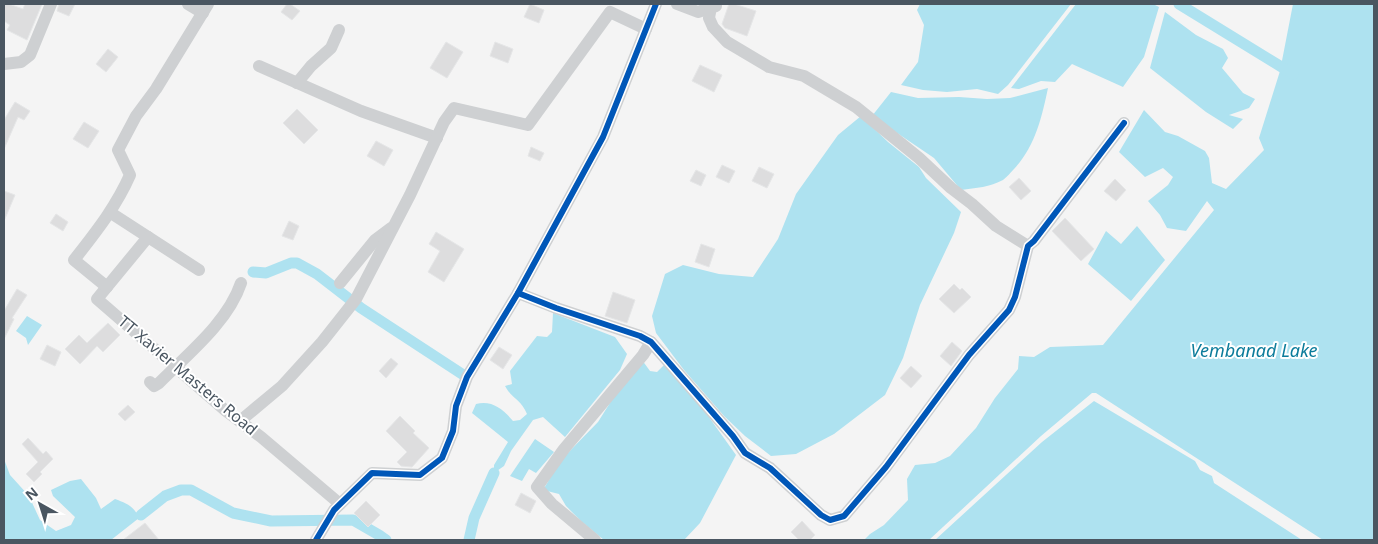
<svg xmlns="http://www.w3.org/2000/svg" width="1378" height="544" font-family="'Noto Sans',sans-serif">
	<rect width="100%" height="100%" fill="#f4f4f4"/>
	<g fill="#aee2f0">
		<polygon points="920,4 1071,4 1008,85 998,94 977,89 947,92 923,90 901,85 918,62 924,25 917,10"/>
		<polygon points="1076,4 1153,4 1159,7 1144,57 1123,87 1072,64 1055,82 1041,81 1019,89 1011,88"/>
		<polygon points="1293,4 1374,4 1374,540 1323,540 1096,393 1092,393 1041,436 929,540 864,540 870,534 884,525 908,500 907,479 915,465 935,463 950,456 976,428 995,398 1018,369 1019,356 1034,357 1050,347 1103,345 1214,210 1207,201 1186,231 1167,228 1160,215 1148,201 1168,185 1173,177 1163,168 1145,177 1119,152 1144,110 1165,132 1178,136 1205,151 1209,158 1212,183 1226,189 1264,150 1259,138 1280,71"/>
		<polygon points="1165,12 1196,35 1223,49 1228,58 1222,68 1243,93 1255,99 1249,108 1229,115 1243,119 1233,129 1206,112 1150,68"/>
		<path d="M1048 88C1042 117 1035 147 1014 169 1010 173 1007 177 1003 180 990 187 976 188 961 190L934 158 872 116 891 92 918 98 959 97 987 99 1010 98Z"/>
		<polygon points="861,116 888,142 919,167 926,178 961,212 954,233 920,305 903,358 885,395 834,434 796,454 771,456 745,436 724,416 684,370 656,333 652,316 665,274 683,265 719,274 753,277 778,239 796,194 838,135"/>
		<polygon points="1137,226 1165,260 1131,301 1088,264 1106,231 1121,244"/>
		<path d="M553 313 615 337 627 354 620 370 565 437 543 417 533 420 511 451 504 466 494 473V465L508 442 472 413 476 404C492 400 503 409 513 421L520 420 527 414C521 399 512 399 505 386L512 384 510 371 537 336 547 337 552 332Z"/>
		<polygon points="27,316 42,325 28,345 26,338 16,331"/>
		<polygon points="642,360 650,371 657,372 666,363 691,392 736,455 700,523 684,540 604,540 581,521 566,506 559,494 543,490 561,460 598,422 615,395"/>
		<polygon points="1094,401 1195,461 1200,470 1212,476 1214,483 1302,540 935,540 1042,442"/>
		<polygon points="535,439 554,452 536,473 529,469 522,481 510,476"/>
		<path d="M4 459 10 475 29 496 40 520 56 531 71 525 75 517 53 496 51 490 70 481 81 479 96 498 101 509 115 499C126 503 134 506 139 518L111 540H4Z"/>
	</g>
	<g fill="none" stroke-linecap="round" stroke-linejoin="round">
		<g stroke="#aee2f0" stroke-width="11">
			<polyline points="1179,4 1293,74"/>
			<polyline points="253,272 266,273 291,263 297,263 317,274 361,308 465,376"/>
			<polyline points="141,515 165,496 181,490 191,490 233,513 271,521 353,520 379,535 386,540"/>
			<polyline points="469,540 474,518 494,473"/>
		</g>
	</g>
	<g fill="#ddddde" stroke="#e5e6e7">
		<polygon points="4,4 9,4 23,9 25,4 42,4 27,40 7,30 10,25 4,21"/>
		<polygon points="59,4 75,4 69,16 57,11"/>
		<polygon points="287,4 290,4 300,11 292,20 281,12"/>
		<polygon points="530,4 544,10 539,23 524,17"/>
		<polygon points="729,4 734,4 756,11 747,36 725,28 722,24"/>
		<polygon points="446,42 463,52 447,78 430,68"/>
		<polygon points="495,42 513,49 508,63 490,56"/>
		<polygon points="108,49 118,57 106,72 96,64"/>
		<polygon points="700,65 722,75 714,92 692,81"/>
		<polygon points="15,102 30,111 24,120 18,117 4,149 4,120"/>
		<polygon points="297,109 318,130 304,144 283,123"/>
		<polygon points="84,122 99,131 88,148 73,139"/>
		<polygon points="376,141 393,150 384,166 367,156"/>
		<polygon points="531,147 544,153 540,161 528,156"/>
		<polygon points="722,165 735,171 729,183 716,177"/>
		<polygon points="759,167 774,174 767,188 752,181"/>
		<polygon points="696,170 706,175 701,186 690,181"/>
		<polygon points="1019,178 1031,191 1021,200 1009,187"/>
		<polygon points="1115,179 1126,190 1116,201 1104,191"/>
		<polygon points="4,191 15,195 4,221"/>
		<polygon points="56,214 68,222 63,231 50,223"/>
		<polygon points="1065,218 1094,249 1081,261 1052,231"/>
		<polygon points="289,221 299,226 293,240 282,236"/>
		<polygon points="436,232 464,249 444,282 428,272 440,251 429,244"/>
		<polygon points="701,244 715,249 709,267 695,262"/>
		<polygon points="954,284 960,290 962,288 971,297 954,313 939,299"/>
		<polygon points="17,289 27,295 12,318 14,319 4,339 4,311"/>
		<polygon points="613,292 635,300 627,323 605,316"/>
		<polygon points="108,323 120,335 103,352 97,346 80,364 65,349 79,335 87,343"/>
		<polygon points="952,342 962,351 951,366 940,356"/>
		<polygon points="47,345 61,352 55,366 40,359"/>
		<polygon points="499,347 512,355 503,369 490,360"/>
		<polygon points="391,358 398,364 386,378 379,371"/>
		<polygon points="911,366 922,376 911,388 900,378"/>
		<polygon points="128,405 135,412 125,421 118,414"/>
		<polygon points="400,416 415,431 413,433 429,448 412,467 401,466 397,462 407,452 386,431"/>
		<polygon points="28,438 43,454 46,451 53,459 40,472 42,474 34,482 26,474 38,462 22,444"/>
		<polygon points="521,493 536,501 530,513 515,505"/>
		<polygon points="366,501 380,515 368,527 354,513"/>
		<polygon points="802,521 815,535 810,540 799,540 791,532"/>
		<polygon points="145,523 159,540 123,540"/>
	</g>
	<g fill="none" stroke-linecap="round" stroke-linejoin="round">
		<g stroke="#ced0d2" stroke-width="12">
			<polyline points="188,4 203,13"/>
			<polyline points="677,4 698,12 716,6"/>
			<polyline points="711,7 709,18 713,27 727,42 769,67 804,76 856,107 919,158 951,188 972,204 996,226 1028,246"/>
			<polyline points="4,64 21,62 30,55 51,4"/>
			<polyline points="259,66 361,111 437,138"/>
			<polyline points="297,83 311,66 331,48 339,30"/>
			<polyline points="111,213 199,270"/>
			<polyline points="148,237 97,299 226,411 261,437 340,504"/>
			<polyline points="340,283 375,240 391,228"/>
			<path d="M107 287 74 260C95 233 116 207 130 175L118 150 136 116 156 89 208 4"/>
			<polyline points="518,293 556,308 640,336 651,342 733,436 745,453 770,468 821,515 830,520 844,516 886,467 969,355 1009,310 1015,297 1028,246 1034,241 1124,123"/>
			<path d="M150 382 154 386 159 383C188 354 228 322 241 283"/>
			<polyline points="240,421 282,386 322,342 356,299 410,195 444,122 454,108 528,125 610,12 646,29"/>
			<polyline points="316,540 334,510 372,473 420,475 442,458 453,431 456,406 467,377 518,293 603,137 656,4"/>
			<polyline points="595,540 552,504 537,487 564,449 643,355 651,342"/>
		</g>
		<defs>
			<g id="cycleway">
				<polyline points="518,293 556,308 640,336 651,342 733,436 745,453 770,468 821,515 830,520 844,516 886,467 969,355 1009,310 1015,297 1028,246 1034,241 1124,123"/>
				<polyline points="316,540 334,510 372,473 420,475 442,458 453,431 456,406 467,377 518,293 603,137 656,4"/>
			</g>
		</defs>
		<use href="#cycleway" stroke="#fff" stroke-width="9"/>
		<use href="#cycleway" stroke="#0057b8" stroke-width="6"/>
	</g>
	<g text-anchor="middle" stroke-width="4" stroke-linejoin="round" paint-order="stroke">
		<g font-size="16" fill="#4a5661" stroke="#fff">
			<text transform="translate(188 375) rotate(40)" y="6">TT Xavier Masters Road</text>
		</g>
		<g font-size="18" font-style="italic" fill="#0c7c9b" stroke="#fff">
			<text x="1254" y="357">Vembanad Lake</text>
		</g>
	</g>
	<rect width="1378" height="544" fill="none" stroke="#4a5661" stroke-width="10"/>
	<g transform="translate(40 504) rotate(321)" stroke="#ffffff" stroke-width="4" paint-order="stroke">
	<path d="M0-4L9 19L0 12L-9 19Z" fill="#4a5661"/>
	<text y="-8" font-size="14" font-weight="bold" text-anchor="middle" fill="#4a5661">N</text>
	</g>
</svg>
